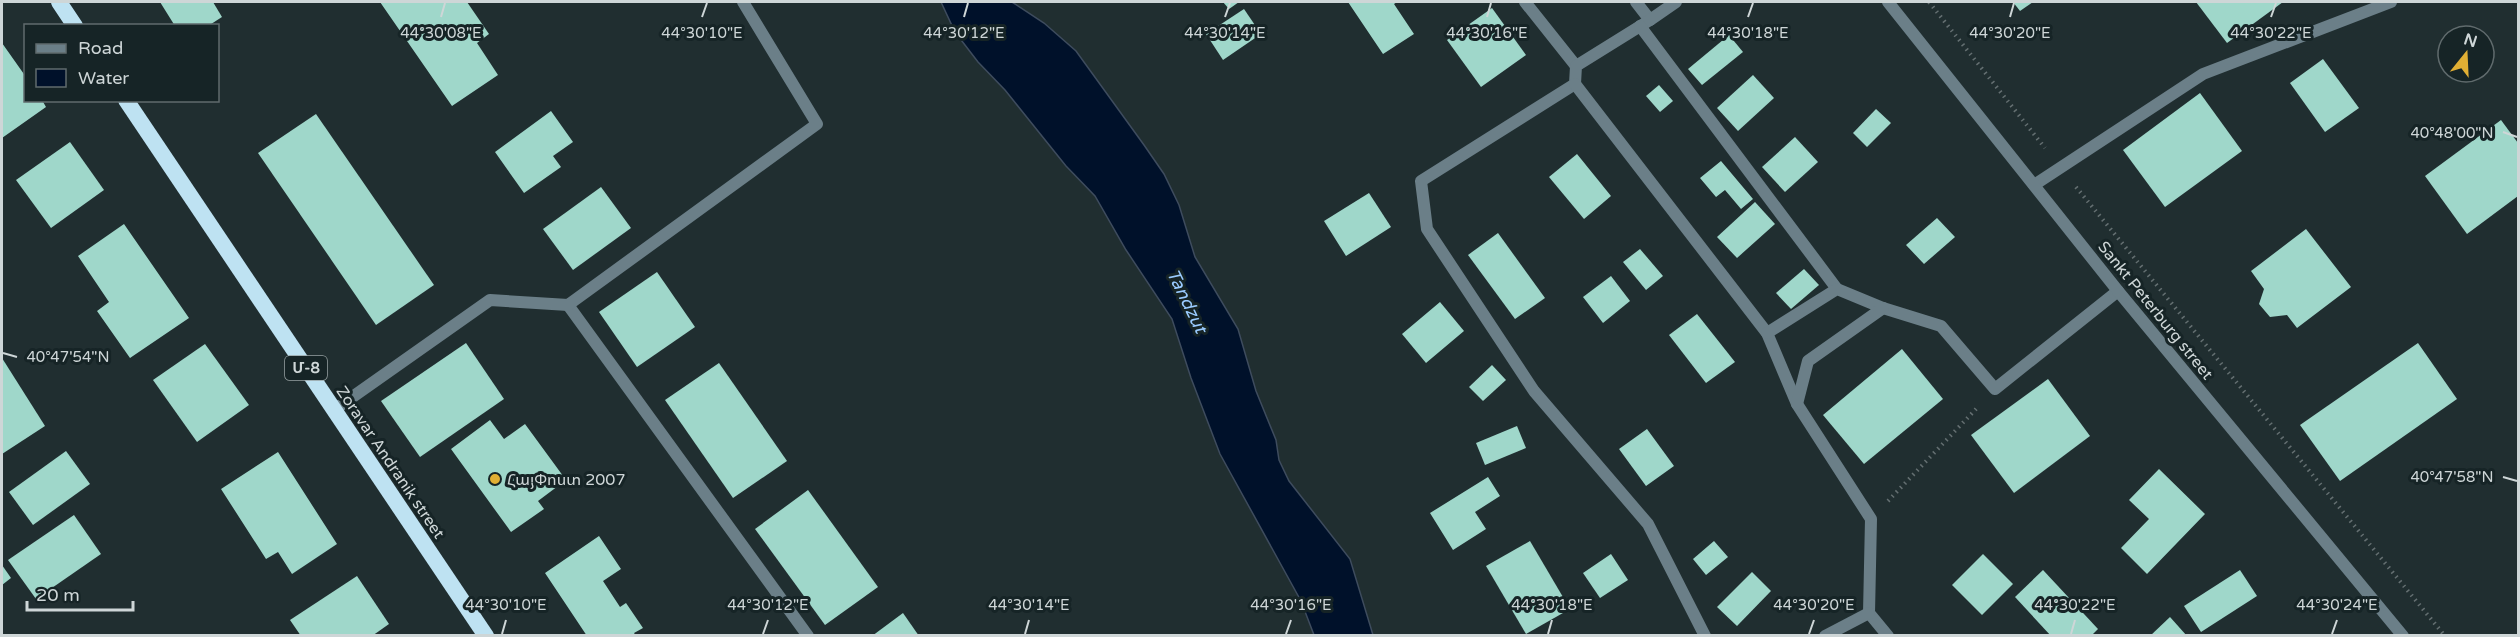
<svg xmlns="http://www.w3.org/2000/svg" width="2520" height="637" font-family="'Varela Round','Noto Sans Armenian',sans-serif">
	<rect width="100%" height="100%" fill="#202e30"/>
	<polygon fill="#00112a" stroke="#3e4c5e" stroke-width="1.5" points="941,2 1012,2 1044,23 1076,51 1144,145 1164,174 1179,205 1195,257 1238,329 1256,391 1276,440 1279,460 1289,481 1350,559 1373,635 1314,635 1301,601 1220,454 1191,378 1172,319 1126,250 1095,196 1066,166 1005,90 978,62 955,32"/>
	<g fill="#9fd7ca">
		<polygon points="160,2 213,2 222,17 208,26 175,26"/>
		<polygon points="380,2 467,2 489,34 477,43 498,75 452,106"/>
		<polygon points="1223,2 1239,2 1229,9"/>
		<polygon points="1348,2 1397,2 1394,4 1414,34 1383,54"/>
		<polygon points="2013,2 2033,2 2020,11"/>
		<polygon points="2196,2 2283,2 2227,43"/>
		<polygon points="1492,8 1526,55 1481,87 1447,40"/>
		<polygon points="1244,9 1261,34 1223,60 1206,34"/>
		<polygon points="1729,35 1743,52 1702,85 1688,69"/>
		<polygon points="2,43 26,77 26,100 42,100 46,107 2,138"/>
		<polygon points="2323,59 2359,108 2325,132 2290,83"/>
		<polygon points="1753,75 1774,98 1738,131 1717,108"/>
		<polygon points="1659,85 1673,101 1660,112 1646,96"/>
		<polygon points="2200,93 2242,151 2165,207 2123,150"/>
		<polygon points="1876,109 1891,123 1867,147 1853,133"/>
		<polygon points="551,111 573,142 553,156 561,167 524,193 495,152"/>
		<polygon points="316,114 434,285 376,325 258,153"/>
		<polygon points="2501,120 2518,143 2518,196 2467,234 2425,176"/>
		<polygon points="1795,137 1818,162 1785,192 1762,167"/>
		<polygon points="70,142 104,190 51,228 16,180"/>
		<polygon points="1577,154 1611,196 1584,219 1549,177"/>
		<polygon points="1721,161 1753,199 1741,209 1725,190 1716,197 1700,178"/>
		<polygon points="601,187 631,228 573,270 543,229"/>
		<polygon points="1369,193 1391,227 1346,256 1324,221"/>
		<polygon points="1755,202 1775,224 1737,258 1717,237"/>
		<polygon points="1937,218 1955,237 1924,264 1906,245"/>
		<polygon points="124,224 189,318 130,358 97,311 109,302 78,256"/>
		<polygon points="2306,229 2351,287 2297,328 2287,315 2270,317 2259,304 2264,289 2251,271"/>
		<polygon points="1498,233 1545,298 1515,319 1468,255"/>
		<polygon points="1640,249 1663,276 1646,290 1623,262"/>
		<polygon points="1804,269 1819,285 1791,309 1776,293"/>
		<polygon points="657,272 695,327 637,367 599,312"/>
		<polygon points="1611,276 1630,301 1603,323 1583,297"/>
		<polygon points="1440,302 1464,331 1426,363 1402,334"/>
		<polygon points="1697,314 1735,362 1706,383 1669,335"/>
		<polygon points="466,343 504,399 420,457 381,401"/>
		<polygon points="2418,343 2457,399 2340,481 2300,425"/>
		<polygon points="205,344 249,405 197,442 153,380"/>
		<polygon points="1902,349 1943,399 1864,464 1823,415"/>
		<polygon points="2,358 45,426 2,454"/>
		<polygon points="719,363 787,461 733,498 665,400"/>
		<polygon points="1492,365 1506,380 1483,401 1469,387"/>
		<polygon points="2048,379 2090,436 2014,493 1971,435"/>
		<polygon points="490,420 504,439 525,424 566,480 538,501 544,509 511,532 451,449"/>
		<polygon points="1517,426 1526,448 1485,465 1476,443"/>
		<polygon points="1647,429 1674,466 1646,486 1619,449"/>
		<polygon points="66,451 90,484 33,525 9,492"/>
		<polygon points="278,452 337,544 292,574 278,552 266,559 221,489"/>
		<polygon points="2159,469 2205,514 2147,574 2121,548 2149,519 2129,500"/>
		<polygon points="1488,477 1500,496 1475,512 1486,529 1453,550 1430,513"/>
		<polygon points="808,490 878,587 825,625 755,529"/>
		<polygon points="74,515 101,554 36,599 8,560"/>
		<polygon points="599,536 621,569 603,581 620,607 626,603 643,628 634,633 636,636 587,636 545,573"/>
		<polygon points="1530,541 1570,609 1526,634 1486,566"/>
		<polygon points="1714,541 1728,557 1706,575 1693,559"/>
		<polygon points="1611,554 1628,580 1600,598 1583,573"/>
		<polygon points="1983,554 2013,584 1982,615 1952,585"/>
		<polygon points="2,565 11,578 2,585"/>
		<polygon points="2043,570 2098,629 2091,636 2051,636 2015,597"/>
		<polygon points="2240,570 2257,596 2201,632 2184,606"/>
		<polygon points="1752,572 1771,591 1737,626 1717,607"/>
		<polygon points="357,576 389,624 372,636 301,636 290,620"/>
		<polygon points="903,613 919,636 872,636"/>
		<polygon points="2170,617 2187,636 2150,636"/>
	</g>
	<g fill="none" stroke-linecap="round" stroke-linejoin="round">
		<g stroke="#646f71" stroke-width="4" stroke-dasharray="1.5 4.5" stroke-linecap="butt">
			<polyline points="1929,2 2045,148"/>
			<polyline points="2076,187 2445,636"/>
			<polyline points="1888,501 1978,407"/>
		</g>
		<g stroke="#6b7f88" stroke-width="12">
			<polyline points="1525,2 1576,66"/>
			<polyline points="1636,2 1650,20"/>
			<polyline points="1676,2 1650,20 1576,66 1575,84 1421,181 1427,229 1534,391 1648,524 1705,636"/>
			<polyline points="1640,26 1837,289"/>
			<polyline points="1575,84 1767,333 1797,404 1871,519 1869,613 1888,636"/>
			<polyline points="2034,185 2203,74 2391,2"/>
			<polyline points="568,305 808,636"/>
			<polyline points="1767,333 1837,289 1883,308 1941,326 1995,389 2118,291"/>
			<polyline points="1797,404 1808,361 1883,308"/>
			<polyline points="1825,636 1869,613"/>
		</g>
		<polyline stroke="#6b7f88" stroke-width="12" points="334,410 490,300 568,305 817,124 743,2"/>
		<polyline stroke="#6b7f88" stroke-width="12" points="1888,2 2118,291 2403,636"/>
		<g stroke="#bee2f2" stroke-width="16">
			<polyline points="59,2 75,26"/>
			<polyline points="126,100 486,636"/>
		</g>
	</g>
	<path fill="none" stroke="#ced6d7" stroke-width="2" d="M441 17 445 3M702 17 707 3M964 17 968 3M1225 17 1230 3M1487 17 1491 3M1748 17 1753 3M2010 17 2014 3M2271 17 2276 3M2503 132 2517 137M3 353 17 357M2503 477 2517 481M502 634 506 620M763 634 768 620M1025 634 1029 620M1286 634 1291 620M1548 634 1552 620M1809 634 1814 620M2071 634 2075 620M2332 634 2337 620"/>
	<circle fill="#e1af34" stroke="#162426" stroke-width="2" cx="495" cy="479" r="6"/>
	<g text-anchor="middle" stroke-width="6" stroke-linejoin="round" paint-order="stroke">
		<rect fill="#162426" stroke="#97a1a2" stroke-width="1.5" x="285" y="356" width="42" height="24" rx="4.5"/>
		<g font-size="15" font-weight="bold" fill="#ced6d7">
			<text x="306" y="373">Մ-8</text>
		</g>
		<g font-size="16" fill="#ced6d7" stroke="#162426">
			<text transform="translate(2156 310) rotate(51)" y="6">Sankt Peterburg street</text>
			<text transform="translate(391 462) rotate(56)" y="6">Zoravar Andranik street</text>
		</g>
		<g font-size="16" fill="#ced6d7" stroke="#162426" text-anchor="start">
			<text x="507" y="485">ՀայՓոստ 2007</text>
		</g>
		<g font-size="18" font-style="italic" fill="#9acbff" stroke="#162426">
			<text transform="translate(1187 301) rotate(64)" y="6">Tandzut</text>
		</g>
	</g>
	<g font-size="15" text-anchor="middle" fill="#ced6d7" stroke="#162426" stroke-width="6" stroke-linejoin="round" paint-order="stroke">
		<text x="441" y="38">44°30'08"E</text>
		<text x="702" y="38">44°30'10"E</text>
		<text x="964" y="38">44°30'12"E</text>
		<text x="1225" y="38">44°30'14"E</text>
		<text x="1487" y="38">44°30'16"E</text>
		<text x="1748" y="38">44°30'18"E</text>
		<text x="2010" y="38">44°30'20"E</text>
		<text x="2271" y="38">44°30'22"E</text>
		<text x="2452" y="138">40°48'00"N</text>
		<text x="68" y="362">40°47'54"N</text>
		<text x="2452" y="482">40°47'58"N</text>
		<text x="506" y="610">44°30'10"E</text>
		<text x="768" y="610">44°30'12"E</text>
		<text x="1029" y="610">44°30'14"E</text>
		<text x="1291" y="610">44°30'16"E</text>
		<text x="1552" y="610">44°30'18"E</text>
		<text x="1814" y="610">44°30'20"E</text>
		<text x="2075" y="610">44°30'22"E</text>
		<text x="2337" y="610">44°30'24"E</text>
	</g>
	<rect width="2520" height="637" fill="none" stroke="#ced6d7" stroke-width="6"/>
	<rect x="24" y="24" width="195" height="78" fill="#162426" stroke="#606b6d" stroke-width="1.5"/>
	<rect x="36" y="44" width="30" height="9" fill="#6b7f88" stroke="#606b6d" stroke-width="1.5"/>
	<text x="78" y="54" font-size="18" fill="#ced6d7">Road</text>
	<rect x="36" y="69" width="30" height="18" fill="#00112a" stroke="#606b6d" stroke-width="1.5"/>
	<text x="78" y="84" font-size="18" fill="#ced6d7">Water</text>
	<g transform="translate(2466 54) rotate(18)"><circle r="28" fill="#162426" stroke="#606b6d" stroke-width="1.5"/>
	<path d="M0-4.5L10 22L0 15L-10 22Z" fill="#e1af34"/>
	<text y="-9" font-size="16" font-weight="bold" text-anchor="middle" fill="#ced6d7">N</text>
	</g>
	<path d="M27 601v9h106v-9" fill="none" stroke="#ced6d7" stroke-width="3"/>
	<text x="36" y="601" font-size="18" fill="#ced6d7" stroke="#162426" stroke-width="4.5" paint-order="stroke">20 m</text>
</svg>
